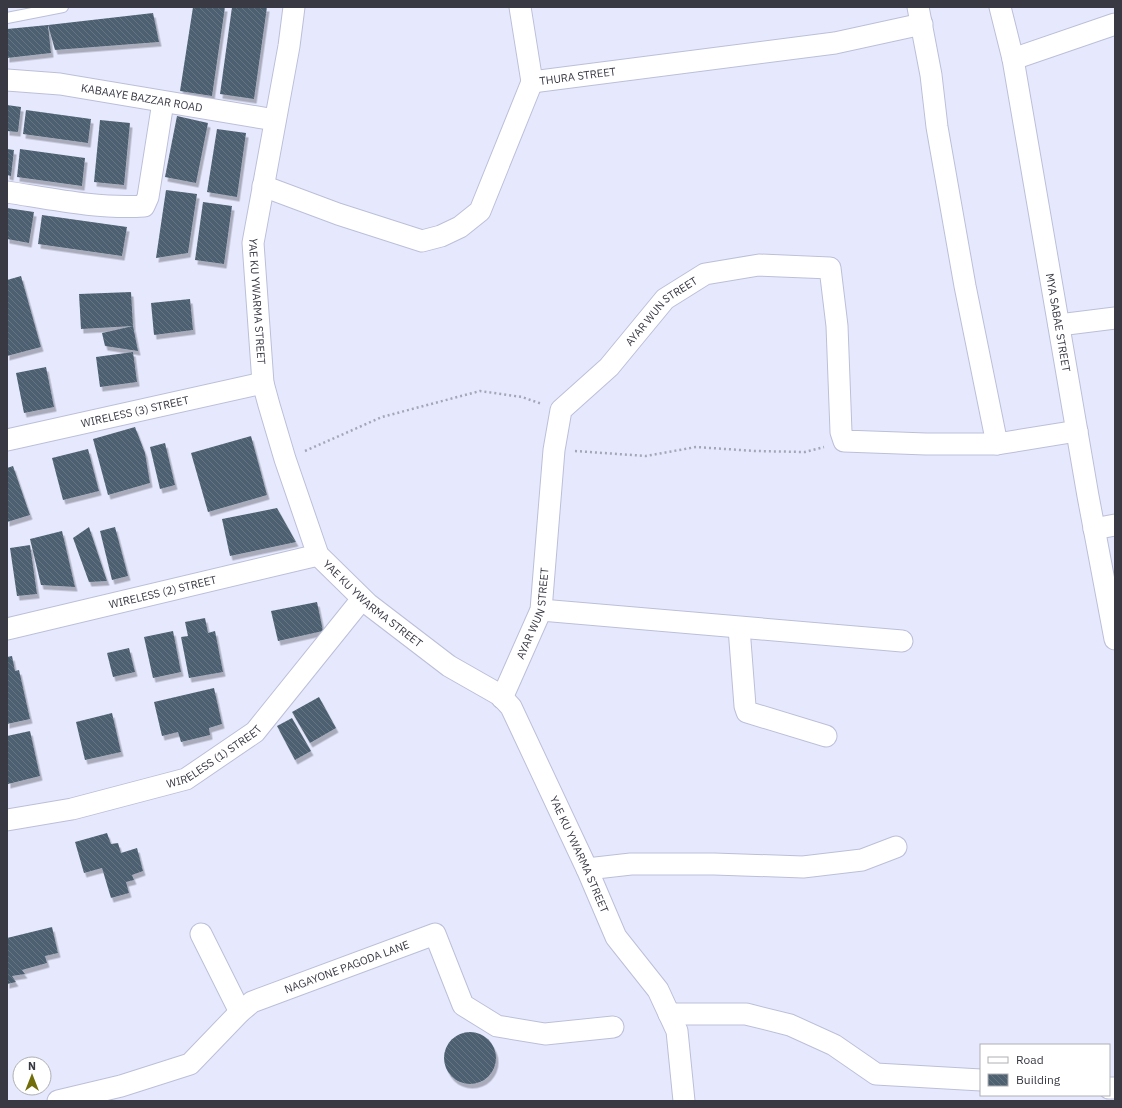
<svg xmlns="http://www.w3.org/2000/svg" width="1122" height="1108" font-family="'IBM Plex Sans',sans-serif">
	<defs>
		<pattern id="building-back-hatch" width="6" height="6" patternUnits="userSpaceOnUse"><rect width="6" height="6" fill="#4e6171"/><path d="M-1 5l2 2M0 0l6 6M5-1l2 2" fill="none" stroke="#657582"/></pattern>
		<filter id="shadow"><feDropShadow dx="2.5" dy="4.5" stdDeviation="0" flood-color="#0004"/></filter>
	</defs>
	<rect width="100%" height="100%" fill="#e6e9fe"/>
	<g fill="url(#building-back-hatch)" filter="url(#shadow)">
		<polygon points="193,7 225,7 212,96 180,91"/>
		<polygon points="232,7 267,7 254,99 220,94"/>
		<polygon points="153,13 159,42 55,50 48,25"/>
		<polygon points="48,25 51,53 7,58 7,29"/>
		<polygon points="7,105 21,107 18,132 7,131"/>
		<polygon points="26,110 91,119 88,143 23,134"/>
		<polygon points="177,116 208,123 196,183 165,177"/>
		<polygon points="100,120 130,123 124,185 94,182"/>
		<polygon points="217,129 246,133 237,197 207,192"/>
		<polygon points="7,149 14,150 11,176 7,175"/>
		<polygon points="20,149 85,158 82,186 17,177"/>
		<polygon points="166,190 197,194 188,253 156,258"/>
		<polygon points="203,202 232,206 224,264 195,260"/>
		<polygon points="7,208 34,212 29,243 7,239"/>
		<polygon points="42,215 127,227 122,256 38,244"/>
		<polygon points="21,276 41,347 7,356 7,280"/>
		<polygon points="131,292 133,326 81,329 79,294"/>
		<polygon points="190,299 193,330 154,335 151,303"/>
		<polygon points="133,326 138,351 105,346 102,333"/>
		<polygon points="133,352 137,382 100,387 96,357"/>
		<polygon points="46,367 54,407 24,413 16,373"/>
		<polygon points="135,427 145,453 150,483 108,495 93,439"/>
		<polygon points="251,436 267,495 208,512 191,453"/>
		<polygon points="165,443 175,485 160,489 150,447"/>
		<polygon points="88,449 99,491 63,500 52,458"/>
		<polygon points="13,466 30,515 7,522 7,468"/>
		<polygon points="277,508 296,542 230,556 222,519"/>
		<polygon points="89,527 107,581 89,582 73,538"/>
		<polygon points="115,527 128,576 112,580 100,531"/>
		<polygon points="62,531 75,587 41,585 30,539"/>
		<polygon points="30,545 37,594 17,596 10,548"/>
		<polygon points="317,602 323,631 278,641 271,611"/>
		<polygon points="205,618 208,633 215,631 223,672 189,678 181,637 188,636 185,622"/>
		<polygon points="173,631 181,672 153,678 144,637"/>
		<polygon points="129,648 135,672 113,677 107,653"/>
		<polygon points="12,656 15,671 19,670 30,719 7,724 7,657"/>
		<polygon points="214,688 222,724 209,728 210,735 181,742 178,732 162,736 154,702"/>
		<polygon points="319,697 336,728 310,743 292,712"/>
		<polygon points="112,713 121,752 85,760 76,722"/>
		<polygon points="292,718 311,751 295,760 277,726"/>
		<polygon points="30,731 40,776 8,784 7,736"/>
		<polygon points="107,833 111,844 118,843 121,853 137,848 143,871 132,875 134,880 126,882 129,893 111,898 102,868 84,873 75,842"/>
		<polygon points="52,927 58,953 45,956 47,963 22,970 25,974 12,976 16,982 7,984 7,938"/>
		<circle cx="470" cy="1058" r="26"/>
	</g>
	<g fill="none" stroke-linecap="round" stroke-linejoin="round">
		<defs>
			<polyline id="lane" points="7,18 63,7"/>
			<g id="street">
				<path id="s1" d="M294 7 289 46 253 243 263 383 269 405 285 459 318 555 368 604 449 666 500 695 511 707 587 869 616 937 658 990 677 1031 684 1101"/>
				<polyline points="520,7 532,82"/>
				<polyline points="918,7 931,75 937,127 965,286 997,444"/>
				<path id="s2" d="M1000 7 1013 59 1088 496 1115 639"/>
				<polyline points="1013,59 1115,24"/>
				<path id="s3" d="M7 80 60 84 275 120"/>
				<path id="s4" d="M532 82 835 43 922 24"/>
				<polyline points="263,186 338,214 422,241 441,236 460,227 480,211 532,82"/>
				<path d="M7 192C52 199 98 209 144 206L148 197 163 102"/>
				<polyline points="1059,325 1115,318"/>
				<path id="s5" d="M7 440 263 383"/>
				<polyline points="1094,529 1115,525"/>
				<polyline points="541,610 902,641"/>
				<polyline points="739,628 745,706 747,712 826,736"/>
				<path id="s6" d="M7 629 318 555"/>
				<path id="s7" d="M502 698 541 610 554 450 561 410 609 367 665 299 705 274 759 265 830 268 837 326 841 432 844 441 926 444H997L1077 431"/>
				<path id="s8" d="M7 820 72 809 186 779 255 732 362 599"/>
				<polyline points="587,869 631,864 714,864 803,867 862,860 896,847"/>
				<polyline points="201,934 240,1012"/>
				<polyline points="669,1014 746,1014 790,1025 834,1045 876,1074 981,1080"/>
				<polyline points="1109,1088 1115,1088"/>
				<path id="s9" d="M58 1101 121 1086 190 1064 240 1012 252 1002 435 934 463 1005 497 1026 545 1034 613 1027"/>
			</g>
		</defs>
		<use href="#lane" stroke="#bbbfd8" stroke-width="12"/>
		<use href="#street" stroke="#bbbfd8" stroke-width="23"/>
		<g stroke="#a4a6b7" stroke-width="2.5" stroke-dasharray="2 3" stroke-linecap="butt">
			<polyline points="305,451 382,417 480,391 522,397 542,404"/>
			<polyline points="575,451 646,456 696,447 755,451 805,452 824,447"/>
		</g>
		<use href="#lane" stroke="#fff" stroke-width="10"/>
		<use href="#street" stroke="#fff" stroke-width="21"/>
	</g>
	<g text-anchor="middle" stroke-width="4" stroke-linejoin="round" paint-order="stroke">
		<g font-size="11" fill="#383943" stroke="#fff">
			<text dy="4" stroke="none"><textPath href="#s4" startOffset="46">THURA STREET</textPath></text>
			<text dy="4" stroke="none"><textPath href="#s3" startOffset="136">KABAAYE BAZZAR ROAD</textPath></text>
			<text dy="4" stroke="none"><textPath href="#s1" startOffset="298">YAE KU YWARMA STREET</textPath></text>
			<text dy="4" stroke="none"><textPath href="#s7" startOffset="439">AYAR WUN STREET</textPath></text>
			<text dy="4" stroke="none"><textPath href="#s2" startOffset="321">MYA SABAE STREET</textPath></text>
			<text dy="4" stroke="none"><textPath href="#s5" startOffset="131">WIRELESS (3) STREET</textPath></text>
			<text dy="4" stroke="none"><textPath href="#s6" startOffset="160">WIRELESS (2) STREET</textPath></text>
			<text dy="4" stroke="none"><textPath href="#s1" startOffset="634">YAE KU YWARMA STREET</textPath></text>
			<text dy="4" stroke="none"><textPath href="#s7" startOffset="91">AYAR WUN STREET</textPath></text>
			<text dy="4" stroke="none"><textPath href="#s8" startOffset="219">WIRELESS (1) STREET</textPath></text>
			<text dy="4" stroke="none"><textPath href="#s1" startOffset="970">YAE KU YWARMA STREET</textPath></text>
			<text dy="4" stroke="none"><textPath href="#s9" startOffset="326">NAGAYONE PAGODA LANE</textPath></text>
		</g>
	</g>
	<rect width="1122" height="1108" fill="none" stroke="#383943" stroke-width="16"/>
	<rect x="980" y="1044" width="130" height="52" fill="#ffffff" stroke="#afb0b4"/>
	<rect x="988" y="1057" width="20" height="6" fill="#ffffff" stroke="#afb0b4"/>
	<text x="1016" y="1064" font-size="12" fill="#383943">Road</text>
	<rect x="988" y="1074" width="20" height="12" fill="url(#building-back-hatch)" stroke="#afb0b4"/>
	<text x="1016" y="1084" font-size="12" fill="#383943">Building</text>
	<g transform="translate(32 1076)"><circle r="19" fill="#ffffff" stroke="#afb0b4"/>
	<path d="M0-3L7 15L0 10L-7 15Z" fill="#716d0b"/>
	<text y="-6" font-size="11" font-weight="bold" text-anchor="middle" fill="#383943">N</text>
	</g>
</svg>
